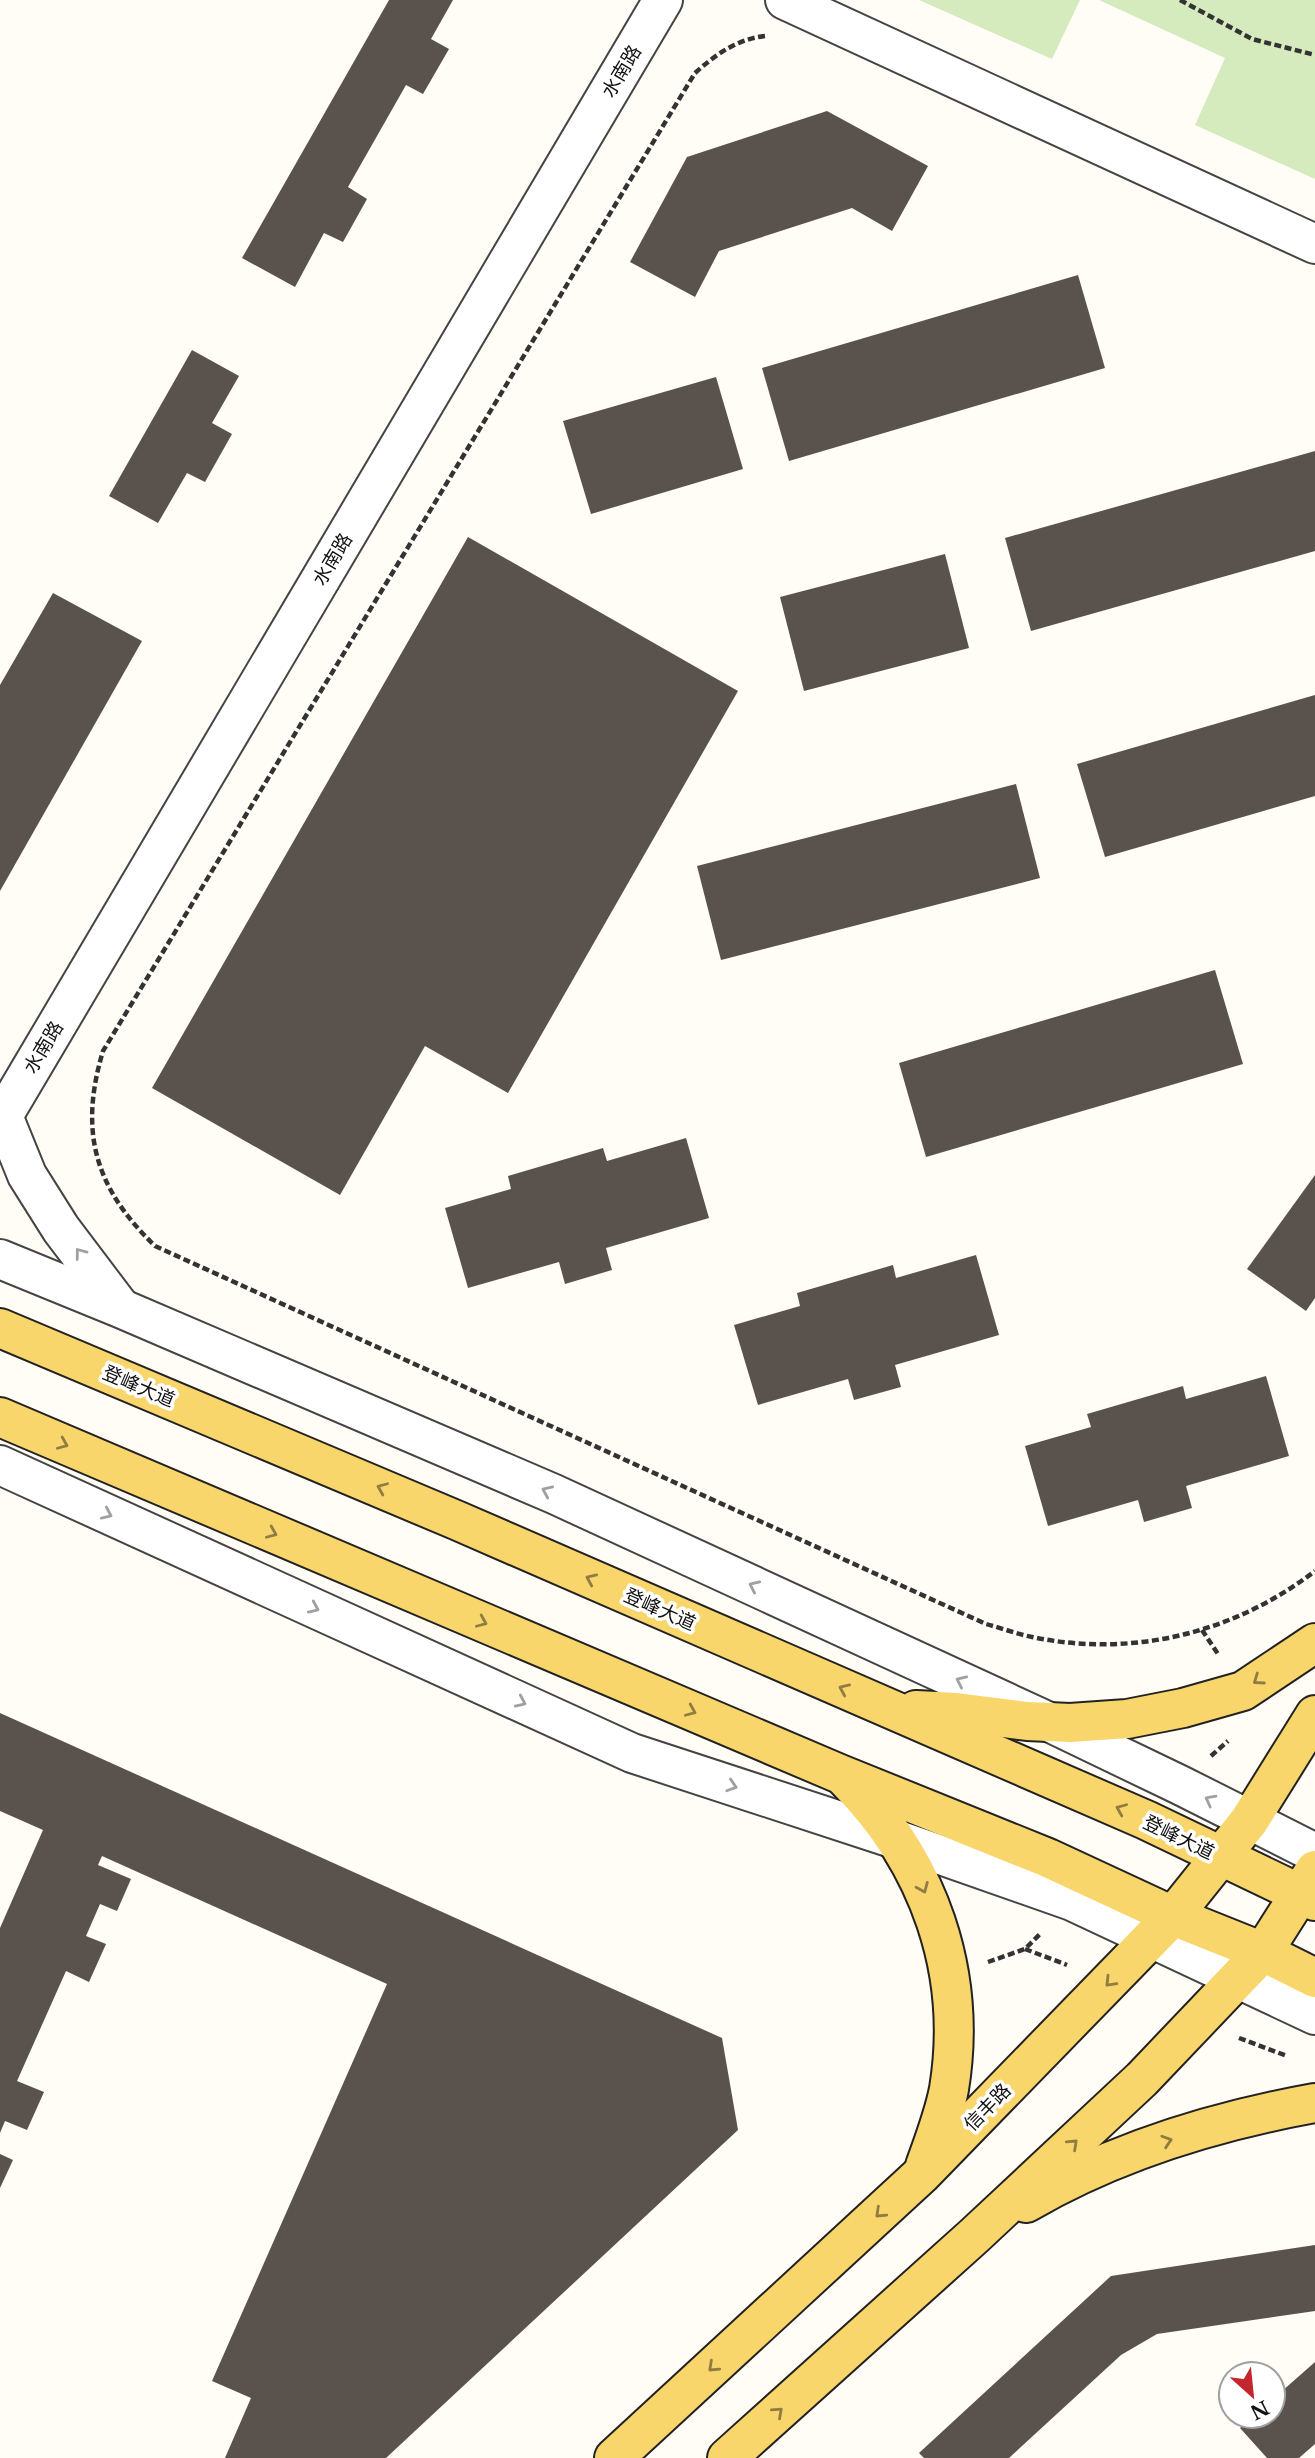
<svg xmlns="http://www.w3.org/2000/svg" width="1315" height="2458" font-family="'Libre Baskerville','Noto Sans SC',serif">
	<rect width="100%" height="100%" fill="#fffdf5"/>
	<g fill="#d5ebbd">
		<polygon points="919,0 1080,0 1052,59"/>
		<polygon points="1099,0 1315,0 1315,179 1195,125 1225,58"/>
	</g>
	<g fill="#5a524d">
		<polygon points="389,0 453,0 431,39 449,49 423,94 406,85 348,187 367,199 343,242 324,233 295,287 242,258"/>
		<polygon points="827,111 928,166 892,231 852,208 719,251 695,297 630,262 687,157"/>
		<polygon points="1078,275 1105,368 789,461 762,368"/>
		<polygon points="192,350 239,376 212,423 232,434 205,482 187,473 158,523 109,496"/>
		<polygon points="716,377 743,469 591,514 563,421"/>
		<polygon points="1315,451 1315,551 1031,631 1005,538"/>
		<polygon points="468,537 738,691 508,1093 425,1046 340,1195 152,1088"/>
		<polygon points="945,554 969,648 804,691 780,597"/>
		<polygon points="53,593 142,641 0,891 0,685"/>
		<polygon points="1315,695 1315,796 1105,857 1077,764"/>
		<polygon points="1016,784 1040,878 721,960 697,866"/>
		<polygon points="1215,970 1243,1064 926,1157 899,1063"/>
		<polygon points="686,1138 709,1218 606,1248 612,1270 565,1284 559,1262 468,1288 445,1208 511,1189 508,1176 603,1148 607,1161"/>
		<polygon points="1315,1175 1315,1298 1306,1311 1247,1269"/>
		<polygon points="976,1255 999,1335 895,1365 901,1387 854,1400 848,1379 758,1405 734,1325 800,1306 797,1293 893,1265 896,1278"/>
		<polygon points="1266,1376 1289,1456 1186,1486 1192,1508 1144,1522 1138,1500 1048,1526 1025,1446 1091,1427 1087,1414 1183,1386 1186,1399"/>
		<polygon points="0,1713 722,2038 738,2130 386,2458 225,2458 251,2398 212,2381 387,1984 102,1856 98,1865 131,1879 117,1911 100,1904 86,1936 106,1944 89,1982 66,1971 17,2081 44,2092 27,2130 5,2121 0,2133 0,1928 43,1830 0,1811"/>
		<polygon points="0,2154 13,2160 0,2188"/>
		<polygon points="1315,2245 1315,2311 1157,2334 1121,2355 1009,2458 924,2458 919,2453 1111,2276"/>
		<polygon points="1315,2362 1315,2444 1299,2458 1267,2458 1240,2428 1254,2416 1273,2416 1273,2399"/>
	</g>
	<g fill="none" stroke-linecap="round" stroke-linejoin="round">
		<defs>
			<g id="minor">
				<polyline points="785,0 1315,244"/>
				<polyline points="3,1116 27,1175 61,1229 120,1307"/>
				<polyline points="0,1117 3,1116 663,0"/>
				<polyline points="0,1259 120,1308 554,1494 1049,1722 1180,1785 1315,1853"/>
				<polyline points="0,1465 632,1753 898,1840 1072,1901 1315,2015"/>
			</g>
			<g id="major">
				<polyline points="0,1328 456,1520 1146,1820 1315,1901"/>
				<polyline points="0,1417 840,1774 1048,1858 1173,1916 1263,1952 1315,1978"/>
				<polyline points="916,1710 956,1712 1027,1721 1070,1723 1127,1719 1183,1708 1243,1691 1315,1643"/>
				<path d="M847 1780C929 1863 968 1972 949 2089 944 2115 934 2141 925 2166"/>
				<path d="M1026 2203C1114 2152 1215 2121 1315 2103"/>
				<polyline points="614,2458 922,2174 1173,1916 1249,1821 1315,1715"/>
				<polyline points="727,2458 974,2236 1142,2079 1263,1952 1315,1870"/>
			</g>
		</defs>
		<use href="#minor" stroke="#444" stroke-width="42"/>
		<use href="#major" stroke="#222" stroke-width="42"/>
		<g stroke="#333" stroke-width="4.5" stroke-dasharray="7 3.5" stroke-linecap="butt">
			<polyline points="1180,0 1252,39 1315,55"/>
			<path d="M765 36C737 39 715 55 695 73L103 1051C79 1131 94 1187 155 1246L986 1624C1001 1628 1017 1634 1032 1637 1133 1658 1234 1633 1315 1571"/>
			<polyline points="1202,1630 1218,1654"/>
			<polyline points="1211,1756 1228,1741"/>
			<polyline points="1025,1949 1067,1965"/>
			<polyline points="988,1962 1025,1949 1040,1934"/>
			<polyline points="1239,2038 1287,2056"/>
		</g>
		<use href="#minor" stroke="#fff" stroke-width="38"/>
		<use href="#major" stroke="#f9d66b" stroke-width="38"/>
	</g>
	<defs><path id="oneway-chevron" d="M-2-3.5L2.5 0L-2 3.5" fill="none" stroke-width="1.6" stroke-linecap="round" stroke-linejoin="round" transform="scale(1.75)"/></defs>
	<g stroke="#a0a0a0">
		<use href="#oneway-chevron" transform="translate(80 1253) rotate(-127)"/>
		<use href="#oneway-chevron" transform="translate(547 1491) rotate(-156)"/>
		<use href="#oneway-chevron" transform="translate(107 1514) rotate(24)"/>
		<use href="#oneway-chevron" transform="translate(754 1586) rotate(-155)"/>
		<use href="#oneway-chevron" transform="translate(314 1608) rotate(24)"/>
		<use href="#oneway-chevron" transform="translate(961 1681) rotate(-155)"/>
		<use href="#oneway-chevron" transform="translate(521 1702) rotate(24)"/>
		<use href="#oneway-chevron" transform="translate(732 1786) rotate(18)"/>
		<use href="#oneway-chevron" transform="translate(1210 1800) rotate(-152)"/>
	</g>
	<g stroke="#917d42">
		<use href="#oneway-chevron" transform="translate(63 1444) rotate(23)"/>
		<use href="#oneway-chevron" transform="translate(382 1488) rotate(-157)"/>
		<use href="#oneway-chevron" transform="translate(272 1533) rotate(23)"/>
		<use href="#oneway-chevron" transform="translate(591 1579) rotate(-156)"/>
		<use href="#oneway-chevron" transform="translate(482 1622) rotate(23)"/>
		<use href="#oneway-chevron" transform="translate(1258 1680) rotate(145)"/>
		<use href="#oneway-chevron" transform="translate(844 1689) rotate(-156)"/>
		<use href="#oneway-chevron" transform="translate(691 1711) rotate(23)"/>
		<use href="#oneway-chevron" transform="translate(1121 1809) rotate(-157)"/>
		<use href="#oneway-chevron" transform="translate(923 1888) rotate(67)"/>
		<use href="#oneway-chevron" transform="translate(1110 1982) rotate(134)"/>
		<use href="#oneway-chevron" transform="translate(1167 2141) rotate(-18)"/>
		<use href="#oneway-chevron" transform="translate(1073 2144) rotate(-43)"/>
		<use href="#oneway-chevron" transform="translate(880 2213) rotate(137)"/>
		<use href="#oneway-chevron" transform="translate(713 2367) rotate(137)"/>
		<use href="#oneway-chevron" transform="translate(778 2412) rotate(-42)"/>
	</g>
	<g text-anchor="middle" stroke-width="7" stroke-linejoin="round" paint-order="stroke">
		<g font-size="19" fill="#111" stroke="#fff">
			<text transform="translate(621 71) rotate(-59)" y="7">水南路</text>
			<text transform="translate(332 559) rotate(-59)" y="7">水南路</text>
			<text transform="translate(43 1047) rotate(-59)" y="7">水南路</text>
			<text transform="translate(139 1386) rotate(23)" y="7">登峰大道</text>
			<text transform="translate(660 1609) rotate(24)" y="7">登峰大道</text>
			<text transform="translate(1179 1837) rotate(26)" y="7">登峰大道</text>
			<text transform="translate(987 2107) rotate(-46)" y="7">信丰路</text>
		</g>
	</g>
	<g transform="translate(1252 2395) rotate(153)"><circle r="33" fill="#ffffff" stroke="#a0a0a0" stroke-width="2"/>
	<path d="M0-5L12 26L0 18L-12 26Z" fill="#c4262e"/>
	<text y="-10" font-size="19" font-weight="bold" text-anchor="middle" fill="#111111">N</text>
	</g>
</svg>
